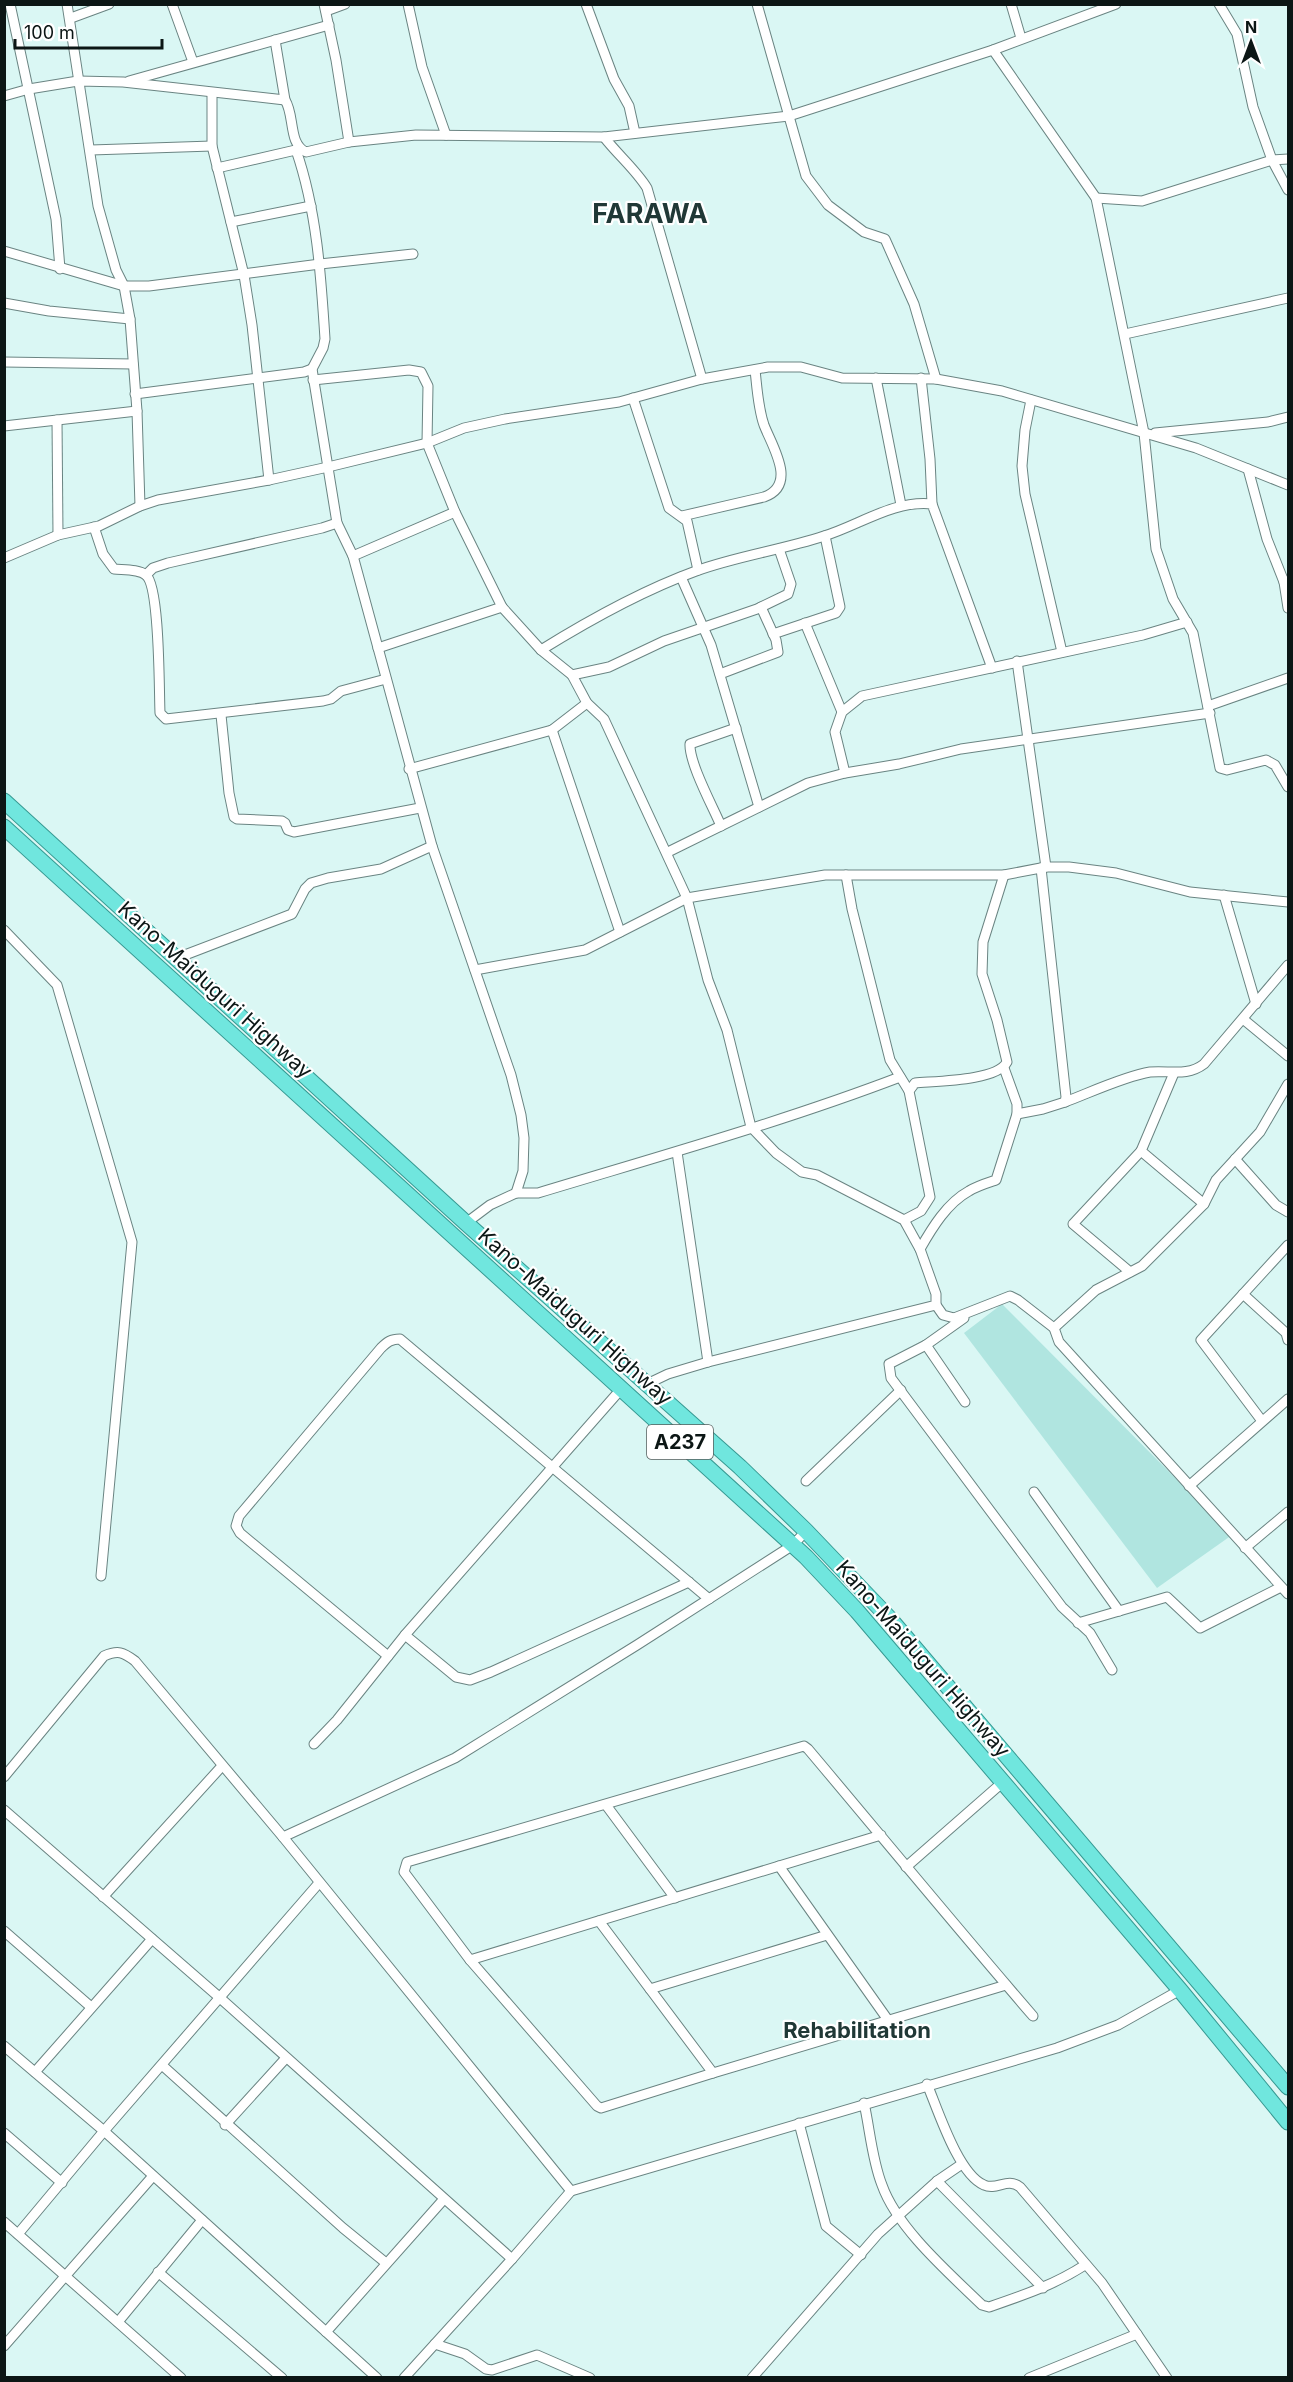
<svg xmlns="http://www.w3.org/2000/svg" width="1293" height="2382" font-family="Inter,sans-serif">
	<rect width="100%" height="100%" fill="#daf7f4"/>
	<polygon fill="#b0e5e0" points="1002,1304 1232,1535 1157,1588 964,1333"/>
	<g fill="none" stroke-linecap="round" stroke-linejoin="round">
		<defs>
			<g id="minor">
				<polyline points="10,4 56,219 60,269"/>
				<polyline points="67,4 98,206 116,270 124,286 130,319 137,411 140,506"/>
				<polyline points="172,4 193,62"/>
				<polyline points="324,4 336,60 349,142"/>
				<polyline points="408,4 422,67 446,135"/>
				<polyline points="586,4 614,79 629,106 635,133"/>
				<polyline points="757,4 806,176 828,205 864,232 885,239 914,304 936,379"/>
				<polyline points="1011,4 1021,38"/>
				<polyline points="1219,4 1237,34 1253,107 1272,160 1288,190"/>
				<polyline points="326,11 345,4"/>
				<polyline points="71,18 109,4"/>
				<path d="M275 40 285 100C295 115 288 144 306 152L349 142 416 135 604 137 789 116 993 50 1116 4"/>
				<polyline points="993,50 1096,198 1144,433 1156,549 1173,599 1193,633 1220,768 1227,770 1266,760 1275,765 1288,787"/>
				<polyline points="129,81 329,25"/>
				<polyline points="212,93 212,146 244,275 252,325 269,480"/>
				<polyline points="4,96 29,89 78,81 123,82 285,100"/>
				<path d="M604 137C618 155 636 170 647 188L702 379"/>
				<polyline points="91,150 212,146"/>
				<path d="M296 150C317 211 321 276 325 339L323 348 312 369 337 523 353 556 432 846 511 1075 521 1115 524 1138 523 1171 516 1193"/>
				<polyline points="217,168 300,149"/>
				<polyline points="1096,198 1142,201 1272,160 1288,159"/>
				<polyline points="231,222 311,206"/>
				<polyline points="4,251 124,286 149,286 320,264 413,254"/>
				<polyline points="4,303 49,311 130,319"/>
				<polyline points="1125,334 1288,298"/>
				<polyline points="4,362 133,364"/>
				<polyline points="876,378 901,505"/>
				<polyline points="921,378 930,459 932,504"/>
				<polyline points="313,380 409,370 421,372 428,386 427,443 455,512 502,607 541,650 572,675 587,703 604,719 687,898 708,980 727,1030 751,1127 776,1153 802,1172 817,1175 904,1220 920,1249 936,1294 936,1305 708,1362 668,1374 647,1384"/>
				<polyline points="135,394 304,372 312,369"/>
				<polyline points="633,398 669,508 687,521 698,570"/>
				<polyline points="1031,400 1025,430 1022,466 1025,494 1062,652"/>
				<polyline points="57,420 58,535"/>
				<polyline points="4,426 137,411"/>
				<polyline points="1155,433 1268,422 1288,417"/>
				<polyline points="1248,469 1267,539 1284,582 1288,581"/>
				<path d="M682 516 764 497C798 485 772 446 764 425 758 408 757 387 755 370"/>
				<path d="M94 527 103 554 114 569C123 570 139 569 146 575 160 587 159 691 160 713L166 719 323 701 331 699 341 691 386 679"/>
				<polyline points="353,556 455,512"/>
				<polyline points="4,558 58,535 99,526 140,506 158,500 269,480 328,467 427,443 464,428 505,419 619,402 702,379 768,367 801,367 842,378 936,379 1002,391 1196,448 1288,485"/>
				<polyline points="146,575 153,568 168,563 322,528 337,523"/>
				<polyline points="681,577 711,645 759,807"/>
				<polyline points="1284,582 1288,608"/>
				<polyline points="805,623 842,712"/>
				<polyline points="773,634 836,613 840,607 825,536"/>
				<polyline points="378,648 502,607"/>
				<path d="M541 650C591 619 641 591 696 571 737 556 782 550 824 536 860 525 893 500 932 504L992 668"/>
				<polyline points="1017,661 1046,867"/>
				<polyline points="720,674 778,652 776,640 761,607"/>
				<polyline points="572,675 609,667 664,641 757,609 788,594 791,584 779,549"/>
				<polyline points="1208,706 1288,678"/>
				<polyline points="221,715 229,793 234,817 237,819 282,821 285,823 288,830 294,832 420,808"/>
				<polyline points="552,730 620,932"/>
				<polyline points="409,769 552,730 587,703"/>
				<polyline points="845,773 835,732 842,712 862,696 1143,635 1187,622"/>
				<path d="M721 826C713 807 689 763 690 744L736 728"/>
				<polyline points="668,852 808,783 845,773 899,764 961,749 1210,713"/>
				<polyline points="846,875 852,909 890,1060 909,1091"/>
				<polyline points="1224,895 1256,1004"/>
				<polyline points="4,930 57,985 132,1242 101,1576"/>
				<polyline points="177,958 292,914 305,889 311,883 328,878 381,869 432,846"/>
				<polyline points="475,970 585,950 687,898 825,875 1004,875 1046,867 1069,867 1116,873 1190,892 1288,902"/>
				<polyline points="1243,1019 1288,1056"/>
				<polyline points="1174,1073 1141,1151 1204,1204"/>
				<path d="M1065 1102C1089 1093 1125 1076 1150 1072 1169 1070 1187 1077 1204 1064L1288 965"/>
				<polyline points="1017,1114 1043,1109 1065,1102 1066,1097 1041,868"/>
				<polyline points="677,1152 708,1362"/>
				<polyline points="1235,1159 1276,1205 1288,1212"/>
				<path d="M904 1220 921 1211 930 1197 909 1091 915 1083C936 1081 997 1081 1007 1062L997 1020 982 974 983 942 1004 875"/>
				<path d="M466 1223 490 1205 516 1193H538C660 1156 782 1122 900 1077"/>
				<path d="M920 1249C932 1228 947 1203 969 1191 977 1186 987 1183 996 1180L1017 1114V1104L1004 1068"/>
				<polyline points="1130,1272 1073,1224 1141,1151"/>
				<polyline points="1243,1294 1286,1333 1288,1340"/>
				<polyline points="936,1305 943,1315 954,1318 1010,1296 1018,1300 1054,1328 1059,1342 1288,1594"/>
				<polyline points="964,1318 926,1345 965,1402"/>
				<polyline points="1054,1328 1096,1290 1142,1266 1204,1204 1216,1180 1260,1132 1288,1084"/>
				<polyline points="926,1345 889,1364 891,1378 1062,1607 1090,1633 1112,1670"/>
				<polyline points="1262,1421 1201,1340 1288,1245"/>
				<polyline points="806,1481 901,1390"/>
				<polyline points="1189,1486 1288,1399"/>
				<polyline points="1034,1492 1119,1611"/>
				<polyline points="1245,1548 1288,1512"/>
				<polyline points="1078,1623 1167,1597 1200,1628 1281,1587"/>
				<polyline points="405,1635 456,1677 470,1680 491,1672 689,1582"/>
				<path d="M388 1656 240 1533 236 1526 239 1516 381 1348C387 1342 391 1339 400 1339L709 1599"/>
				<polyline points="314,1744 337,1720 405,1635 622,1388"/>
				<path d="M4 1777 104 1656C118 1650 123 1652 135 1661L283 1837 571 2191 1057 2048 1118 2025 1180 1990"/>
				<polyline points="606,1805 675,1898"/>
				<polyline points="4,1810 219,1997 512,2259"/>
				<path d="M881 1835 470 1960 404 1872 407 1862 804 1746 808 1749C883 1838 957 1928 1033 2016"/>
				<polyline points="283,1837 455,1758 637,1645 793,1545 806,1531"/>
				<polyline points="779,1866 888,2020"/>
				<polyline points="906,1867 1003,1782"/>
				<polyline points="103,1897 222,1766"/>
				<polyline points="4,1931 91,2007"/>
				<polyline points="470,1960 597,2106 601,2108 713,2073 599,1921"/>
				<polyline points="650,1989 827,1935"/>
				<polyline points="4,2046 104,2131 377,2378"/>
				<polyline points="163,2066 343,2228 386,2263"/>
				<polyline points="35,2072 152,1939"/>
				<polyline points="713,2073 1006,1985"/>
				<path d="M927 2084C938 2110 958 2174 984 2185 997 2191 1007 2177 1020 2187L1102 2283 1167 2378"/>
				<path d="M864 2103C870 2130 872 2160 882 2185 897 2228 949 2273 982 2305L989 2307C1024 2295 1054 2285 1085 2265"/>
				<polyline points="799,2123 826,2226 861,2255"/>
				<polyline points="225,2125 286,2058"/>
				<polyline points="4,2133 62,2183"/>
				<polyline points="937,2181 1043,2288"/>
				<polyline points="4,2222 181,2378"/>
				<polyline points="18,2234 104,2131 319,1883"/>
				<polyline points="158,2272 282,2378"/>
				<polyline points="118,2322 202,2220"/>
				<polyline points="326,2332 444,2199"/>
				<polyline points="435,2344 465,2354 486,2369 492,2370 537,2355 590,2378"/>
				<polyline points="4,2346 153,2176"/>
				<polyline points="404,2378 512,2259 571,2191"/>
				<polyline points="752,2378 878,2234 937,2181 962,2164"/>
				<polyline points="1029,2378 1137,2334"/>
			</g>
			<g id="trunk">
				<polyline points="4,801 466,1223 740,1467 806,1531 891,1620 1288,2087"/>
				<polyline points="4,827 806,1557 857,1611 1180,1990 1288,2122"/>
			</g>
		</defs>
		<use href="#minor" stroke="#6a8482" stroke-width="11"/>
		<use href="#trunk" stroke="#369992" stroke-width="17"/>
		<use href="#minor" stroke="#fff" stroke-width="9"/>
		<use href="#trunk" stroke="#70e6de" stroke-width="15"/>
	</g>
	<g text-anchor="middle" stroke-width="4.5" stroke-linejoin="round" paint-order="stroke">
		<rect fill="#fff" stroke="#555c5b" stroke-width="1.5" x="647" y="1425" width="66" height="34" rx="4.5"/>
		<g font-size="20" font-weight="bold" fill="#0c1615">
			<text x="680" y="1449">A237</text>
		</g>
		<g font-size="21" fill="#0c1615" stroke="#fff">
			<text transform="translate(215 990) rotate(42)" y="7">Kano-Maiduguri Highway</text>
			<text transform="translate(575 1317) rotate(42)" y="7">Kano-Maiduguri Highway</text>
			<text transform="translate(923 1659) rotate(49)" y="7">Kano-Maiduguri Highway</text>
		</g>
		<g font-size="22" font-weight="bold" fill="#203836" stroke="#fff">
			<text x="857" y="2038">Rehabilitation</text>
		</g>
		<g font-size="27" font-weight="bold" fill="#203836" stroke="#fff">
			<text x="650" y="223">FARAWA</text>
		</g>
	</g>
	<rect width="1293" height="2382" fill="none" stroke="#0c1615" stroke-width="12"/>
	<g transform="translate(1251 42)" stroke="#ffffff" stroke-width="4.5" paint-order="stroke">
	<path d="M0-4.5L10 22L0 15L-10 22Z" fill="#0c1615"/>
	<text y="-9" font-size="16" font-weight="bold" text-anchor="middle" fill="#0c1615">N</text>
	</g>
	<path d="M15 39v9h147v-9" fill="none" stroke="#0c1615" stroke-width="3"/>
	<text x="24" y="39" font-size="18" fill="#0c1615" stroke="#ffffff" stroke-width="4.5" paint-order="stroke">100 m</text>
</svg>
